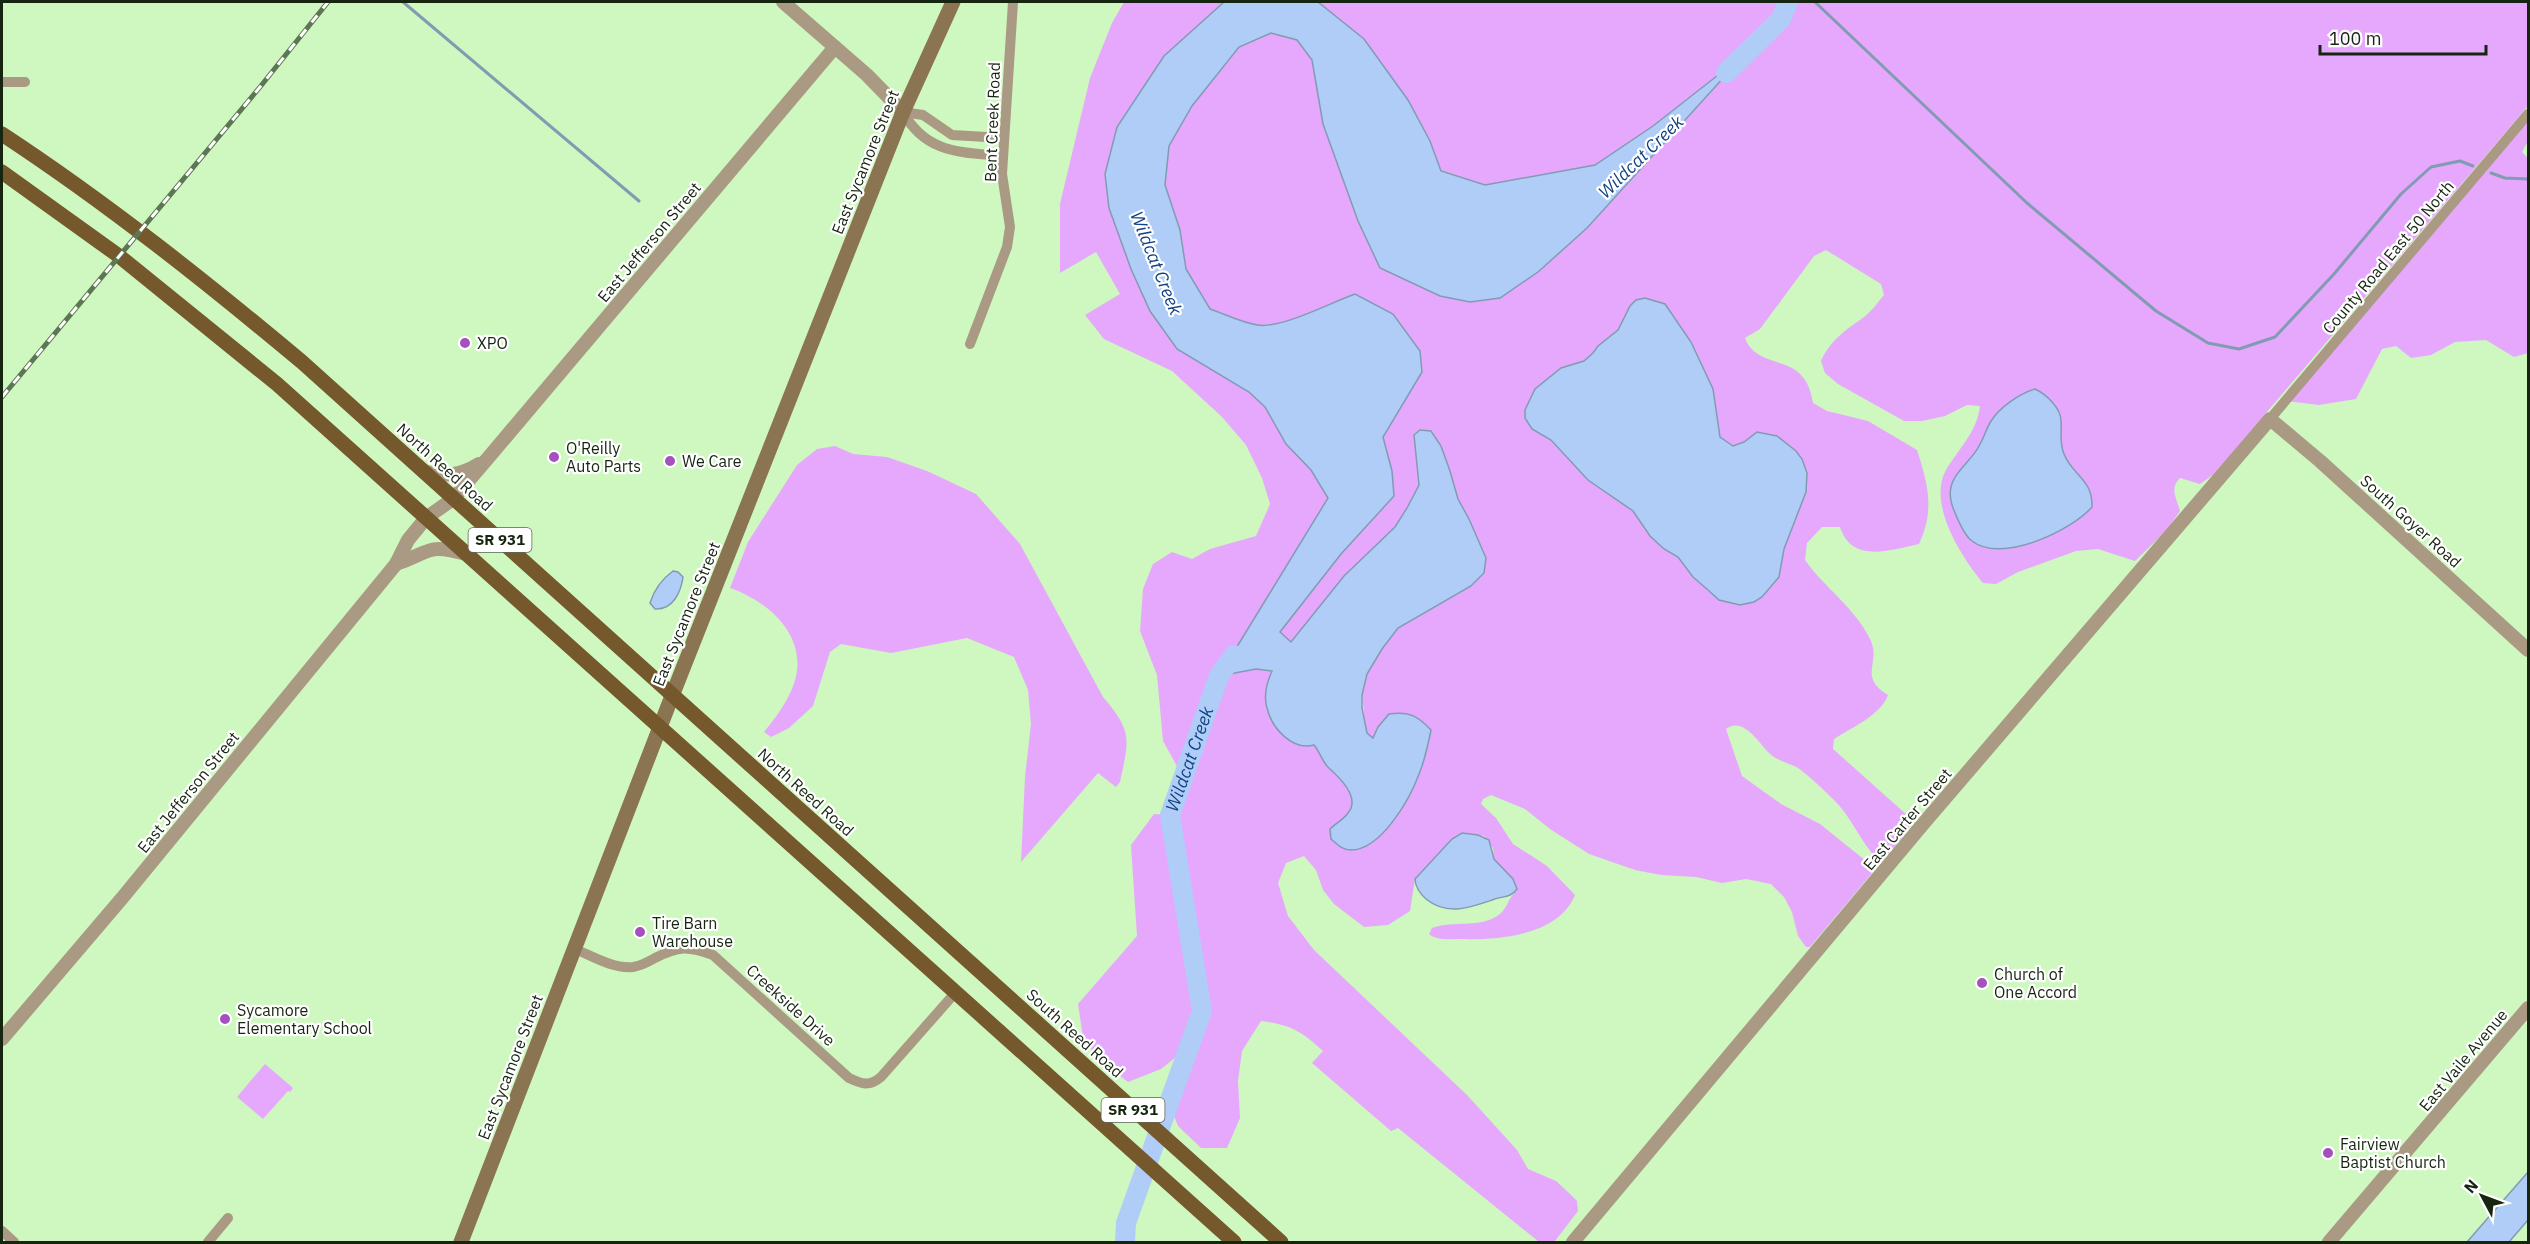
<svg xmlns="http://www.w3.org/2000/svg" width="2530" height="1244" font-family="'IBM Plex Sans',sans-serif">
	<rect width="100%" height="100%" fill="#cff7c0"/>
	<g fill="#e6a8fc">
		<path d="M1124 2H1224L1164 56 1117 127 1105 174 1109 208 1131 269 1150 311 1177 349 1249 392 1265 407 1286 444 1311 470 1328 498 1220 676 1256 669 1273 671 1328 768C1339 776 1360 797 1349 813 1345 819 1335 824 1330 829L1378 838C1406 806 1423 772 1431 730L1378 727 1373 738 1366 733 1362 695 1367 674 1382 649 1398 628 1447 599 1486 558 1469 519 1458 499 1441 446 1414 436 1419 485 1407 508 1395 527 1344 576 1291 643 1280 632 1341 554 1393 496 1392 471 1383 437 1422 372 1355 294C1332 302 1281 329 1258 325 1242 323 1225 314 1210 309L1186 269 1180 230 1165 185 1169 146 1192 106 1239 47 1271 33 1297 40 1312 60 1323 124 1358 221 1380 267 1470 302 1500 298 1538 272 1587 228 1741 58 1653 126 1596 165 1485 185 1441 171 1430 141 1364 39 1318 2H2528V106L2214 474 2200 484 2180 478C2169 488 2177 499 2180 511L2165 532 2135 561 2098 549 2076 551 2018 572 1996 584 1983 583C1962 558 1927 504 1946 470 1959 448 1977 432 1980 406L1967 405 1945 416 1922 421H1904L1838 384 1825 373 1821 361C1831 339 1846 330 1864 317 1872 311 1878 302 1884 295L1881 284 1826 250 1814 256 1760 329 1745 338C1754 363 1784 359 1799 373 1808 381 1811 392 1813 403L1827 411 1868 421 1917 450C1928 484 1935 510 1919 544 1890 550 1852 564 1840 527H1822L1807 543 1805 560C1824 587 1855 608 1870 639 1882 663 1857 676 1888 695 1881 715 1851 728 1834 739L1833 749 1907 815 1909 828C1901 838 1890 857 1877 859 1860 841 1851 816 1833 799 1825 791 1807 774 1798 768 1789 763 1777 761 1769 753 1759 743 1743 716 1726 729L1742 776 1781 804 1820 824 1871 865 1873 872 1810 947H1806L1798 936 1792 912 1784 897 1771 884 1746 879 1722 883 1696 877 1661 875 1635 870 1589 854 1550 829 1525 809 1491 795 1483 799 1481 804 1496 818 1513 844 1547 866 1575 895C1558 936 1499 940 1460 939 1450 939 1437 941 1429 934L1432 928C1453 920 1481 929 1500 914 1507 908 1509 897 1516 891L1513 879 1494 859 1493 848 1484 836 1462 833 1452 839 1415 879 1410 911 1388 925 1364 927 1334 904 1323 890 1316 870 1304 856 1286 863 1278 883 1288 916 1314 950 1467 1095 1517 1150 1528 1169 1556 1181 1569 1193 1577 1201 1578 1211 1555 1241 1539 1242 1398 1128 1391 1131 1312 1063 1323 1051C1301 1031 1291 1025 1261 1021L1242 1051 1238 1081 1240 1118 1227 1148H1201L1178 1126 1169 1104 1190 1046 1161 1069 1128 1082 1098 1060 1083 1037 1078 1004 1137 936 1131 845 1154 814 1170 815 1183 777 1163 741 1157 675 1140 631 1143 589 1153 564 1172 552 1192 559 1210 549 1256 536 1270 504 1262 478 1246 445 1222 417 1172 371 1104 339 1085 315 1120 294 1096 252 1060 273V204L1090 78 1112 23Z"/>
		<polygon points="2528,114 2528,141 2522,152 2528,158 2528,353 2514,357 2486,340 2455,342 2431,355 2411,358 2396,346 2382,349 2356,399 2319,405 2285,401"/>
		<path d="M835 446 853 454 887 457 927 471 976 494 1020 544 1103 697C1133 732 1129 739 1120 782L1116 787 1098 773 1021 862 1025 777 1031 724 1028 690 1014 657 967 638 891 653 841 644 830 652 813 706 789 728 771 737 764 732C778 715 794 693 797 671 802 630 765 600 730 588L748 542 797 465 817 449Z"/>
		<polygon points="265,1064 293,1088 290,1092 288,1091 263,1119 237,1097"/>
	</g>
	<g fill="#afcdf7" stroke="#819bb2" stroke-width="1.5">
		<path d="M1224 2H1318L1364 39 1408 100 1430 141 1441 171 1485 185 1595 165 1653 126 1745 54 1587 228 1538 272 1500 298 1470 302 1440 296 1380 268 1358 221 1323 124 1312 60 1297 40 1271 33 1239 47 1192 106 1169 146 1165 185 1180 230 1186 269 1210 309C1225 314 1242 323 1258 325 1281 329 1332 302 1355 294L1393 314 1420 351 1422 372 1383 437 1392 471 1394 496 1341 554 1280 632 1291 642 1344 576 1395 527 1407 508 1419 485 1414 435 1420 430 1431 431 1441 446 1450 471 1458 499 1469 519 1486 558 1484 573 1471 586 1398 628 1382 649 1367 674 1362 695V708L1367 733 1373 738 1378 727 1389 714C1409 711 1418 716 1431 730 1428 745 1425 760 1419 774 1410 799 1381 850 1351 850 1342 850 1337 844 1331 839L1330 829C1335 824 1344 819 1348 813 1361 798 1340 778 1330 769 1323 764 1320 752 1314 745 1293 751 1272 729 1267 708 1263 695 1267 682 1272 671L1256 669 1219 676 1328 498 1311 470 1286 444 1265 407 1249 392 1177 349 1150 311 1131 269 1109 208 1105 174 1117 127 1164 56Z"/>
		<polygon points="1645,298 1665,304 1691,342 1713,389 1720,437 1733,446 1744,442 1757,432 1777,436 1796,451 1802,459 1807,473 1806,492 1784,549 1779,577 1762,597 1754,602 1740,605 1719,600 1708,590 1693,577 1678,557 1664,549 1650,536 1633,511 1588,480 1551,440 1532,429 1525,418 1525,410 1535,389 1561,368 1584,361 1593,353 1598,346 1618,330 1630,306 1636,300"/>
		<path d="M2035 389C2046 394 2061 408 2061 421 2062 432 2059 443 2064 454 2072 475 2093 479 2092 507 2071 531 2001 564 1972 541 1966 537 1962 528 1959 522 1954 511 1948 499 1951 487 1954 472 1972 460 1979 446 1984 438 1986 429 1991 421 2000 407 2019 394 2035 389Z"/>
		<path d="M673 571 678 572 683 577C681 592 673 610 655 609L650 603C654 590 662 579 673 571Z"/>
		<path d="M1462 833 1478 835 1489 840 1494 859 1513 879 1517 889C1511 898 1502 896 1492 900 1469 908 1447 916 1426 899 1420 894 1415 886 1415 879L1452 839Z"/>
		<polygon points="2528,1172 2528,1220 2509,1242 2467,1242"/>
	</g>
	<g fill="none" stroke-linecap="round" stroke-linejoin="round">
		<g stroke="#819bb2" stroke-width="3">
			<polyline points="403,2 639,201"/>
			<polyline points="1815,2 2027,203 2156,311 2208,343 2239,349 2275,337 2334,274 2401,194 2431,167 2460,161 2473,166"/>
			<polyline points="2491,173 2505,178 2528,179"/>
		</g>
		<g stroke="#afcdf7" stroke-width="20">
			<polyline points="1726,73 1781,19 1788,2"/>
			<path id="s1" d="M1125 1242 1126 1223 1202 1011 1170 815 1219 676 1234 655"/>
		</g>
		<g stroke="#aa9a83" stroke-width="10">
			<polyline points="2,82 25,82"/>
			<path d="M903 112C926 154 961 152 1003 156"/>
			<polyline points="903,112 923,115 952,135 1004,138"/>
			<polyline points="970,344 1007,247 1010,227 1002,174 1013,2"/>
			<polyline points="2270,419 2528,114"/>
			<path d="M575 949C592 956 613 969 633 967 641 966 648 962 655 958 679 946 688 946 713 955L849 1078C862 1084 869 1087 881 1077L955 993"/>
			<polyline points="2,1231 14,1242"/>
			<polyline points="208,1242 228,1218"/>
		</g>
		<g stroke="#aa9a83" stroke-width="14">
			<polyline points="783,2 867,75 903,112"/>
			<path d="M423 471C444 477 460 476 479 464"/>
			<path d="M396 564C431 552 426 543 466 554"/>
			<polyline points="2,1039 123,897 396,564 408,540 426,518 453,499 488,458 835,47"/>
			<polyline points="1573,1242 1923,824 2270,419 2320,461 2528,650"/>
			<polyline points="2329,1242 2528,1008"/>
		</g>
		<polyline stroke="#8b7451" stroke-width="15" points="461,1242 672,696 903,112 953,2"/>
		<g stroke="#75582c" stroke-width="15">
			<path d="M2 134C107 203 205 281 302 362L1281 1242"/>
			<polyline points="2,172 119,256 277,384 1234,1242"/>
		</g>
		<defs>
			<polyline id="rail" points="2,397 260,87 328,2"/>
		</defs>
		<use href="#rail" stroke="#5d7654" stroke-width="5"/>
		<use href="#rail" stroke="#fff" stroke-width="3" stroke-dasharray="9" stroke-linecap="butt"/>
	</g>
	<g fill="#a450bf" stroke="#fff" stroke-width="2">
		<circle cx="465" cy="343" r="6"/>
		<circle cx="554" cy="457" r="6"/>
		<circle cx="670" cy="461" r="6"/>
		<circle cx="640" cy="932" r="6"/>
		<circle cx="1982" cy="983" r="6"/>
		<circle cx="225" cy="1019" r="6"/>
		<circle cx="2328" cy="1153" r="6"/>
	</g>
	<g text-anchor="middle" stroke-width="4.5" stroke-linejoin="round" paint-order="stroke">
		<g fill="#fff" stroke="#5c6658" stroke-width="1.5">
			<rect x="468.5" y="528" width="63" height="24" rx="4.5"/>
			<rect x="1101.5" y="1098" width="63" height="24" rx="4.5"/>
		</g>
		<g font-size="15" font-weight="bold" fill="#162510">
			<text x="500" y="545">SR 931</text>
			<text x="1133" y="1115">SR 931</text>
		</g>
		<g font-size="16" fill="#162510" stroke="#fff">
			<text transform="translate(992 122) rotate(-88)" y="6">Bent Creek Road</text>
			<text transform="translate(865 162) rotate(-68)" y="6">East Sycamore Street</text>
			<text transform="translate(649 242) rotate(-50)" y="6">East Jefferson Street</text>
			<text transform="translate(2388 257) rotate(-50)" y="6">County Road East 50 North</text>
			<text transform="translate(445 467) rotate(42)" y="6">North Reed Road</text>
			<text transform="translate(2411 521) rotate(42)" y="6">South Goyer Road</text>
			<text transform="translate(686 614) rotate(-68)" y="6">East Sycamore Street</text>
			<text transform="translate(188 792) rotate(-51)" y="6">East Jefferson Street</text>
			<text transform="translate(806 792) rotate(42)" y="6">North Reed Road</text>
			<text transform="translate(1907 819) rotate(-50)" y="6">East Carter Street</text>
			<text transform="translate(791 1005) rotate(42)" y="6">Creekside Drive</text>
			<text transform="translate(1075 1033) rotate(42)" y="6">South Reed Road</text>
			<text transform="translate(2463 1060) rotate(-50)" y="6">East Vaile Avenue</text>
			<text transform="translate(510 1067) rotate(-69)" y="6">East Sycamore Street</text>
		</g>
		<g font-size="16" fill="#162510" stroke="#fff" text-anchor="start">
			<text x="477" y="349">XPO</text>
			<text x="566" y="454">O'Reilly<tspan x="566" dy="18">Auto Parts</tspan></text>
			<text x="682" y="467">We Care</text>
			<text x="652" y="929">Tire Barn<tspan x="652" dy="18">Warehouse</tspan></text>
			<text x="1994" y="980">Church of<tspan x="1994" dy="18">One Accord</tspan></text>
			<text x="237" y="1016">Sycamore<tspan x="237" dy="18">Elementary School</tspan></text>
			<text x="2340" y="1150">Fairview<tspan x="2340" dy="18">Baptist Church</tspan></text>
		</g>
		<g font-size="18" font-style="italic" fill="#114282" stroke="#fff">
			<text transform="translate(1641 157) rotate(-44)" y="6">Wildcat Creek</text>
			<text transform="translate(1156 263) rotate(68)" y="6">Wildcat Creek</text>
			<text dy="6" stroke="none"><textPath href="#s1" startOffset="502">Wildcat Creek</textPath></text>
		</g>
	</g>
	<rect width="2530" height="1244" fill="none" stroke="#162510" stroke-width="6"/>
	<g transform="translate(2482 1196) rotate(311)" stroke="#ffffff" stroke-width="4.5" paint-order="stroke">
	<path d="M0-4.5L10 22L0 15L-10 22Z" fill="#162510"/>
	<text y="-9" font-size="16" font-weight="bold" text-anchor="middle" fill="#162510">N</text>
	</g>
	<path d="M2320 45v9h166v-9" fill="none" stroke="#162510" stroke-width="3"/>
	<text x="2329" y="45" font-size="18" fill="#162510" stroke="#ffffff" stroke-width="4.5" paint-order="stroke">100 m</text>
</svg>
